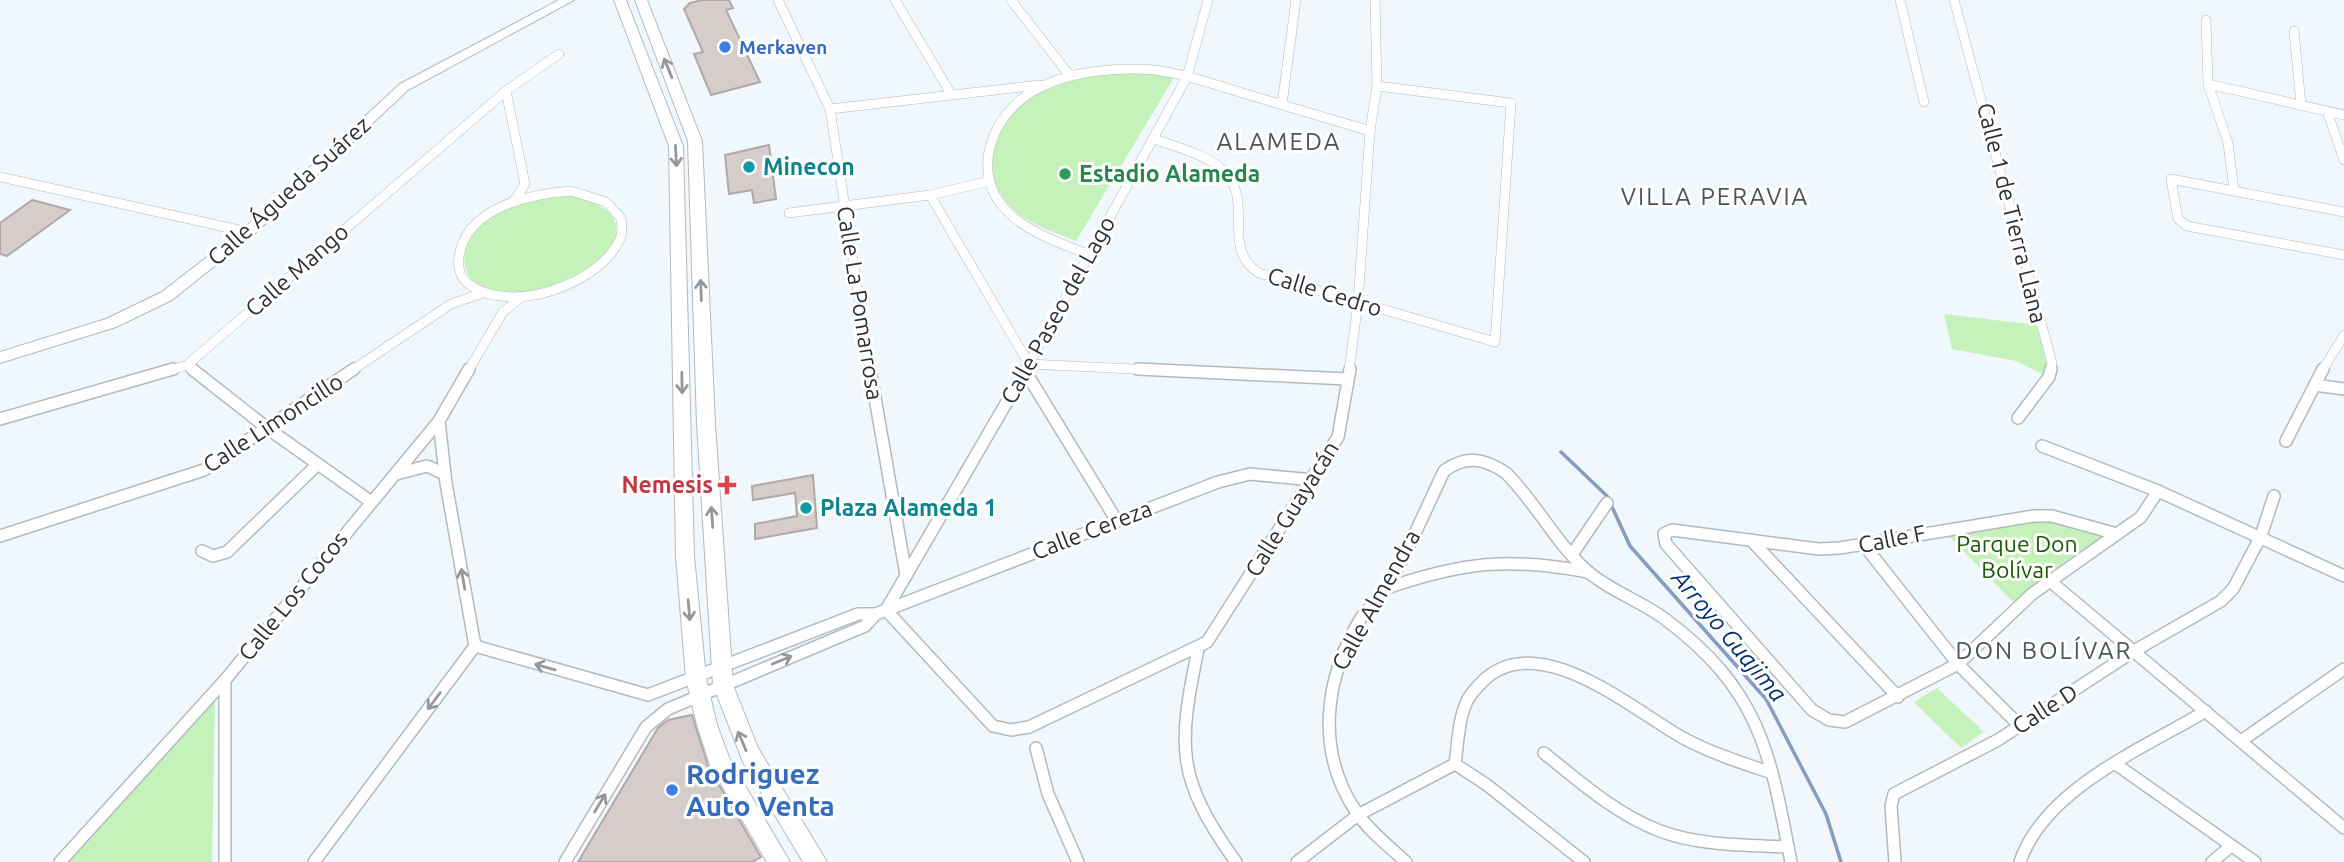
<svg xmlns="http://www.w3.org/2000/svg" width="2344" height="862" font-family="Ubuntu,sans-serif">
	<rect width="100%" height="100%" fill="#f0f7fd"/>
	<g fill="#c5f2bb">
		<path d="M1144 71 1175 76 1076 241C1054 232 1026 224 1010 206 962 152 1014 96 1069 78 1092 71 1120 72 1144 71Z"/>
		<path d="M566 195C631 205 632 247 578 278 554 291 527 294 501 292 455 287 455 246 486 221 509 202 537 197 566 195Z"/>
		<polygon points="1944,314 2036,325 2048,360 2046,376 2016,361 1952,349"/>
		<polygon points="2050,520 2102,534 2103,538 2013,602 1948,535"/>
		<polygon points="1937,688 1984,732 1961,748 1914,702"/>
		<polygon points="215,700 212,862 67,862"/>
	</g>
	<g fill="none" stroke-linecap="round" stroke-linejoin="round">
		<polyline stroke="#869cc0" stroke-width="3.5" points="1561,452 1607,496 1630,546 1766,699 1826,814 1841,862"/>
	</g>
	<g fill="#d6cccb" stroke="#b1a8a7" stroke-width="2">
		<polygon points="702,0 729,0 733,8 726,10 760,82 711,95 694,54 703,52 684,9 690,3"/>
		<polygon points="769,145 776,199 754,203 752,190 729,194 725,155"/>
		<polygon points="32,200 70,210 7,256 0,254 0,223"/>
		<polygon points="813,475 817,528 755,539 755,524 797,516 795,493 753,500 752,486"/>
		<polygon points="692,715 708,766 761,857 752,862 578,862 658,728 668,720"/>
	</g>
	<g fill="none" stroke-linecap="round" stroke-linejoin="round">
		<defs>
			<g id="street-far1">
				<polyline points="778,0 830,109 870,371"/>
				<polyline points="895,0 951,94"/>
				<polyline points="1011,0 1070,76"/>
				<polyline points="1900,0 1924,102"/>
				<polyline points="1954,0 2052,363 2050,371"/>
				<polyline points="2206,20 2208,84 2228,143 2234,190"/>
				<polyline points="2294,31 2301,105"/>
				<polyline points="2208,84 2344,115"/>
				<polyline points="506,91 525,184 514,201"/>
				<polyline points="1282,104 1296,0"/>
				<polyline points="830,109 1040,85"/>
				<polyline points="2327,111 2344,160"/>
				<path d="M1155 139C1178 148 1206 154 1224 171 1255 201 1220 249 1259 273L1495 342 1511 103 1377 86"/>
				<polyline points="0,177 248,232"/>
				<path d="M571 191 606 202 621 218C622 225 623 233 620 239 600 284 512 315 470 285 461 279 457 268 459 257 466 207 530 194 571 191Z"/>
				<polyline points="930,195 1029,364 1175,371"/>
				<polyline points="2344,212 2171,179 2178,219 2187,226 2344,255"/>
				<polyline points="789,213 930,195 986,182"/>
				<path d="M1087 254C1060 243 1029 233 1008 212 968 174 992 112 1037 89 1066 73 1102 69 1135 69 1169 69 1200 80 1233 90 1278 104 1324 117 1370 131"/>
				<polyline points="187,365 194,371"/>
				<polyline points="167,371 187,365 506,91 559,54"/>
				<polyline points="351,371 451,304 483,293"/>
				<polyline points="468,371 503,312 520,298"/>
				<polyline points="1025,371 1187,77 1208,0"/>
				<polyline points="1349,371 1358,302 1370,131 1377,86 1375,0"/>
				<polyline points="2322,371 2344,335"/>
			</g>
			<g id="street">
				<polyline points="192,369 267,428 370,501"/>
				<polyline points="870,369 906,575"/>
				<polyline points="1026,369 886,610 993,726 1011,730 1029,727 1207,642 1338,437 1350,369"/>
				<polyline points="1138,369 1347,379"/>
				<polyline points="1025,371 1117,521"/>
				<polyline points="2315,385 2344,389"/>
				<polyline points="2018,418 2049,377 2051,369"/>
				<polyline points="0,419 173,369"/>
				<polyline points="439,421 446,483 475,646"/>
				<polyline points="2286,441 2323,369"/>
				<polyline points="2042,446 2158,491 2344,576"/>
				<polyline points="396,474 427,466 445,474"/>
				<polygon points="2034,516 2052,516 2117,534 2032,594 1958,664 1845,722 1829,720 1812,710 1666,544 1664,534 1672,530 1819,549 1840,548"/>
				<polyline points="2117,534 2141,517 2158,491"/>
				<polyline points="0,536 204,470 354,369"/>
				<polyline points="1751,540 1898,697"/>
				<polyline points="1864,545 1958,664 2020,726"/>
				<polyline points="202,551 213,556 227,552 318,464"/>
				<polyline points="1573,553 1607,503"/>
				<polyline points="2050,581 2344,828"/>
				<path d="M1387 588C1463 562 1509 557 1588 572"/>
				<polyline points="475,646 648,695 858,614 876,614"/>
				<path d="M1198 649C1178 747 1175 777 1236 862"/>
				<polyline points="225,680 225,862"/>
				<polyline points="2241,741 2344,669"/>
				<polyline points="1036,748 1048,794 1078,862"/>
				<path d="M1544 753C1580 782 1616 814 1660 831 1700 846 1746 845 1788 847"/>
				<path d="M1455 764C1458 743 1458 721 1467 701 1471 693 1477 687 1483 681 1538 627 1633 710 1683 738 1711 753 1742 763 1772 773"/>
				<polyline points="1455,764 1487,785 1584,862"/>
				<polyline points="2117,765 2255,862"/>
				<polyline points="60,862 225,680 439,421 469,369"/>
				<polyline points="314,862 475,646"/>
				<polyline points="565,862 646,727 668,709 865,626 876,614 1218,482 1250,474 1313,480"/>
				<polyline points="1297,862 1358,815 1455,764"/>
				<path d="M1406 862C1390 847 1369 831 1357 813 1315 752 1324 679 1361 618 1369 607 1381 598 1388 586 1409 549 1426 509 1444 471 1466 455 1484 458 1506 473 1536 503 1556 543 1587 571 1610 591 1641 601 1665 619 1760 690 1770 752 1791 862"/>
				<polyline points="1895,862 1891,806 1894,794 1998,740 2134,651 2221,601 2233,589 2261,536 2274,496"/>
				<path d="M2020 862C2044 789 2144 748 2206 711"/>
				<polyline points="2212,862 2231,846"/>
			</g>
			<polygon id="secondary" points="559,0 574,0 408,90 253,235 172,300 116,327 0,363 0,352 106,319 162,292 243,229 400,84"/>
			<g id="primary">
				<polygon points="614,0 626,0 683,146 694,556 706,678 717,725 730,760 790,862 767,862 710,765 697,725 686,678 676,556 669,146"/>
				<polygon points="635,0 647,0 702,141 715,424 733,685 758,748 827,862 803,862 743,762 713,685 697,424 688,141"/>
			</g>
		</defs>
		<use href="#street-far1" stroke="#b3babf" stroke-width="10"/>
		<use href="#street" stroke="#b3babf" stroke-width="14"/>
		<use href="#secondary" stroke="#b3babf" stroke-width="2"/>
		<use href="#primary" stroke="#b3babf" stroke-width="2"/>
		<use href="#street-far1" stroke="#fff" stroke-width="9"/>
		<use href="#street" stroke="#fff" stroke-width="11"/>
		<use href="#secondary" fill="#fff" fill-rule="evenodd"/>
		<use href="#primary" fill="#fff" fill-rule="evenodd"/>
	</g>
	<defs><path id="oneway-shaft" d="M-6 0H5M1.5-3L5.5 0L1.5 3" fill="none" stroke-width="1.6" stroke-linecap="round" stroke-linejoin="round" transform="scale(1.75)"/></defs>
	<g stroke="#969798">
		<use href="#oneway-shaft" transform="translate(668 68) rotate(-112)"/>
		<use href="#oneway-shaft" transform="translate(676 156) rotate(87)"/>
		<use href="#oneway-shaft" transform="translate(701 290) rotate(-92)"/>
		<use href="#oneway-shaft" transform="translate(682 383) rotate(89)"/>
		<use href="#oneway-shaft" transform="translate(712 517) rotate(-94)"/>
		<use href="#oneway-shaft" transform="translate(463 579) rotate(-100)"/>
		<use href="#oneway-shaft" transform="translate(689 610) rotate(85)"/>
		<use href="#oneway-shaft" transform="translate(782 660) rotate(-22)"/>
		<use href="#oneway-shaft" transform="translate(545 667) rotate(-164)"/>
		<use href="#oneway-shaft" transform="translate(434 701) rotate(127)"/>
		<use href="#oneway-shaft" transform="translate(742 741) rotate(-113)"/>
		<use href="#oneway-shaft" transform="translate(600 803) rotate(-59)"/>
	</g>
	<g fill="#3f7fe0" stroke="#fff" stroke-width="2.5">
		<circle cx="725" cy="47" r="7"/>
		<circle cx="672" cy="790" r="7"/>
	</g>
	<g fill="#0f9aa8" stroke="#fff" stroke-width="2.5">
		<circle cx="749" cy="167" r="7"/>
		<circle cx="806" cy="508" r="7"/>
	</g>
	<circle fill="#2e9e5b" stroke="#fff" stroke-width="2.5" cx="1065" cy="174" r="7"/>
	<path fill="#e0444e" stroke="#fff" stroke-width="2.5" d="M723.5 474.5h7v7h7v7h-7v7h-7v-7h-7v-7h7z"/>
	<g text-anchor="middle" stroke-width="6" stroke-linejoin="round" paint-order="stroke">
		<g font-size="19" font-weight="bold" fill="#366cbe" stroke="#fff" text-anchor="start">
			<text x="739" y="54">Merkaven</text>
		</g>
		<g font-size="23" font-weight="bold" fill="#0d838f" stroke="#fff" text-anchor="start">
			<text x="763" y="175">Minecon</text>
			<text x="820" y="516">Plaza Alameda 1</text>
		</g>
		<g font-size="23" font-weight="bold" fill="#27864d" stroke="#fff" text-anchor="start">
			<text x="1079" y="182">Estadio Alameda</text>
		</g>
		<g font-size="23" fill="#2c2f31" stroke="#fff">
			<text transform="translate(289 191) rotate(-42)" y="8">Calle Águeda Suárez</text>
			<text transform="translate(2012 213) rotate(76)" y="8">Calle 1 de Tierra Llana</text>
			<text transform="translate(297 270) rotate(-41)" y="8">Calle Mango</text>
			<text transform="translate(1325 292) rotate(17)" y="8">Calle Cedro</text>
			<text transform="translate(860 303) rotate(81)" y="8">Calle La Pomarrosa</text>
			<text transform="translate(1058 310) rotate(-61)" y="8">Calle Paseo del Lago</text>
			<text transform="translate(273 423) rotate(-33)" y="8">Calle Limoncillo</text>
			<text transform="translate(1292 509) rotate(-58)" y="8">Calle Guayacán</text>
			<text transform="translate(1092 530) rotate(-21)" y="8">Calle Cereza</text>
			<text transform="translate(1892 539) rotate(-11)" y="8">Calle F</text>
			<text transform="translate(293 596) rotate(-51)" y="8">Calle Los Cocos</text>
			<text transform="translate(1376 600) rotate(-61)" y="8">Calle Almendra</text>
			<text transform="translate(2045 709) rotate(-33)" y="8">Calle D</text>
		</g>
		<g font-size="23" font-weight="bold" fill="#be3a42" stroke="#fff" text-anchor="end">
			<text x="713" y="493">Nemesis</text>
		</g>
		<g font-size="23" fill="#185901" stroke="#fff">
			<text x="2017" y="552">Parque Don<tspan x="2017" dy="26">Bolívar</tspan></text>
		</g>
		<g font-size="24" letter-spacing="2" fill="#4d5357" stroke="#fff">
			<text x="1279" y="150">ALAMEDA</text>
			<text x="1715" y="205">VILLA PERAVIA</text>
			<text x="2044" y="659">DON BOLÍVAR</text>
		</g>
		<g font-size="24" font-style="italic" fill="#052c73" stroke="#fff">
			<text transform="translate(1729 636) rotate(50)" y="8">Arroyo Guajima</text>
		</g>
		<g font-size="28" font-weight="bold" fill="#366cbe" stroke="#fff" text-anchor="start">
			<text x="686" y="784">Rodriguez<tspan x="686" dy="32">Auto Venta</tspan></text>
		</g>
	</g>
</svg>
